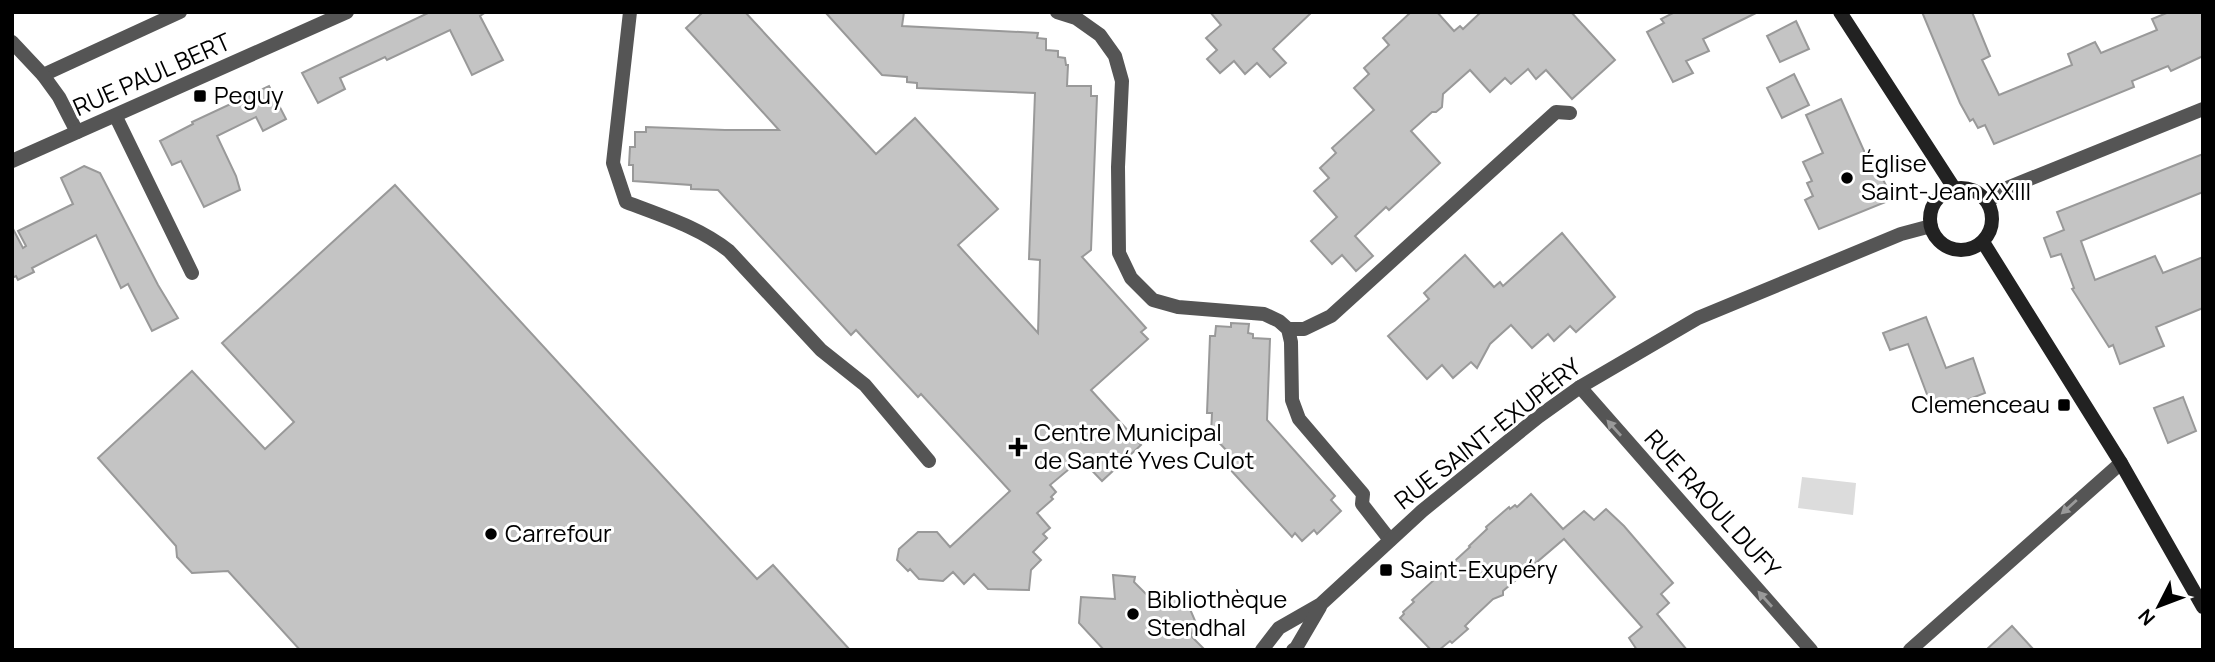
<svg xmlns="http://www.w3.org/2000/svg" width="2215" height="662" font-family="Manrope,sans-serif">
	<rect width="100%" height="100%" fill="#fff"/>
	<polygon fill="#dcdcdc" points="1802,477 1856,483 1853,515 1798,508"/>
	<g fill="#c4c4c4" stroke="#999" stroke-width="2">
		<polygon points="430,12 486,12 480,16 503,60 472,75 450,30 387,60 385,57 340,78 345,89 318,103 302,73"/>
		<polygon points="703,12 745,12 876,154 915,118 998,209 958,245 1038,333 1040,260 1029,259 1035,93 917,88 917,83 907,82 907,77 882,75 825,12 904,12 902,26 1038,33 1037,38 1046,39 1046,50 1058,51 1058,57 1065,58 1066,65 1068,65 1067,86 1091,86 1091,96 1097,96 1091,250 1082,257 1146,328 1141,332 1148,339 1091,390 1141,445 1102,481 1081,459 1050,485 1056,492 1051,497 1053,499 1037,513 1050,528 1043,534 1047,538 1033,552 1041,560 1031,570 1029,590 988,589 974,574 964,584 953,572 943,581 919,579 910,569 908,571 897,560 899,549 918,532 937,532 950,547 1010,491 921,394 918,397 856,330 851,335 718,190 691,189 691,185 633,181 633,165 629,165 630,147 635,147 635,132 646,132 646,127 725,130 779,130 686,28"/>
		<polygon points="1210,12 1312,12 1273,49 1286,63 1270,77 1257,63 1245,74 1234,61 1220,73 1207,59 1217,50 1206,38 1221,25"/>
		<polygon points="1411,12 1437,12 1454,31 1460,26 1463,29 1481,12 1571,12 1615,60 1572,99 1546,70 1536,79 1528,69 1511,84 1505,78 1490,92 1470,70 1443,94 1442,107 1436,112 1432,112 1411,131 1440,163 1389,210 1386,207 1355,236 1373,256 1356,271 1342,255 1332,264 1311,241 1337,217 1314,191 1329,178 1320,168 1336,153 1332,148 1374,110 1354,88 1369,74 1364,68 1389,45 1383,38"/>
		<polygon points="1675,12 1758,12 1703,39 1709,51 1686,61 1693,73 1673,82 1647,32 1664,23 1661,19"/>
		<polygon points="1922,12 1972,12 1990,56 1982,60 1999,95 2072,65 2068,54 2095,42 2101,53 2157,30 2152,19 2169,12 2203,12 2203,56 2171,71 2168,66 2132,81 2134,87 1994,144 1985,125 1978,128 1973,119 1970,121 1960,103"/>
		<polygon points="1796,21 1809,49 1780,62 1767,36"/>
		<polygon points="1794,74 1809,105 1782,118 1767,88"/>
		<polygon points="269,86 286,119 263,131 256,117 217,136 236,176 240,190 204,207 181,161 172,165 160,141 193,124 192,122"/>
		<polygon points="1841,99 1868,160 1872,158 1893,199 1819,229 1805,200 1813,196 1807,183 1812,181 1803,162 1823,153 1806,115"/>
		<polygon points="2203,154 2203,192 2081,241 2095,280 2155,256 2163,273 2203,257 2203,308 2156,327 2164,346 2120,364 2113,345 2109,347 2072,289 2074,288 2061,254 2051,257 2044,238 2064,230 2057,212"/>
		<polygon points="84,166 100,173 158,285 178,318 152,331 128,284 121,288 96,235 32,268 34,272 18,280 16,276 12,278 12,227 23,248 26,246 18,231 73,204 61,178"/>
		<polygon points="395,185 757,579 773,565 850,650 300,650 228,571 192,573 177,557 176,546 98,458 192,371 265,449 294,422 222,343"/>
		<polygon points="1562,233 1615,297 1576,332 1570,326 1554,341 1548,334 1532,348 1511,325 1490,344 1477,368 1471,362 1453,378 1442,365 1427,379 1388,336 1429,299 1424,293 1465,255 1494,287 1500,282 1503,286"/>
		<polygon points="1926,317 1946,368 1973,358 1985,393 1934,413 1908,344 1890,350 1883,333"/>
		<polygon points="1231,323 1249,324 1248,333 1253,334 1253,338 1270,339 1267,420 1335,496 1331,500 1341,511 1317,534 1314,530 1302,541 1295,533 1292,537 1227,466 1231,462 1224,454 1227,451 1211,434 1212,413 1207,413 1210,336 1215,336 1216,326 1231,327"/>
		<polygon points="2183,397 2196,431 2168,443 2154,408"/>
		<polygon points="1531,494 1563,529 1584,511 1594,520 1606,509 1624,526 1673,583 1661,594 1669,603 1657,614 1687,650 1637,650 1629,638 1642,627 1564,539 1503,591 1503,595 1493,599 1475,616 1465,626 1468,629 1452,643 1450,641 1439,650 1431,650 1400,618 1404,614 1403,612 1414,602 1412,600 1470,547 1469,546 1487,529 1486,527 1509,507 1510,509 1515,505 1517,507"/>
		<polygon points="1113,575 1135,577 1134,582 1161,609 1176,596 1190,609 1196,623 1191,636 1205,650 1104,650 1079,623 1081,597 1115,599"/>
		<polygon points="2012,626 2034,650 1986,650"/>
	</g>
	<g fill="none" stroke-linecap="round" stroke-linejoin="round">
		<polyline stroke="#555" stroke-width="14" points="1288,329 1304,329 1331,316 1556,112 1570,113"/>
		<g stroke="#555" stroke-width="14">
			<path d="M630 12 613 163 626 202C662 216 699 227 729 251L821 350 865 385 929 461"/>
			<polyline points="1057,12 1076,18 1100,35 1115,56 1122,81 1118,167 1119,253 1131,278 1153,300 1178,307 1264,314 1279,321 1288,329 1291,342 1292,400 1299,419 1363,494 1362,504 1390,540"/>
			<polyline points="12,42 43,75 180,12"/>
			<polyline points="43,75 59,97 77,132"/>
			<polyline points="116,117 192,273"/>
			<polyline points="12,161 347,12"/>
			<polyline points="1988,201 2007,188 2203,109"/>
			<polyline points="1580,387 1811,650"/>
			<polyline points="1262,650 1279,628 1321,604 1422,511 1538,417 1580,387 1698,318 1901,234 1931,226"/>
			<polyline points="1293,650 1296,648 1320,607"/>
			<polyline points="1910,650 2121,463"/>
		</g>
		<g stroke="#222" stroke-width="14">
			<polyline points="1840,12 1954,188"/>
			<circle cx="1961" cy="219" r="31"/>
			<polyline points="1983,242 2121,463 2203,607"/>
		</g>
	</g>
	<defs><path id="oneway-solid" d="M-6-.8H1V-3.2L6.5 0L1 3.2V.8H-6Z" transform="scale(1.75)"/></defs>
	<g fill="#999">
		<use href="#oneway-solid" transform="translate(1614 428) rotate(-132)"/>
		<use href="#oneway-solid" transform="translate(2069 507) rotate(138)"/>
		<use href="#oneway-solid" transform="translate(1765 599) rotate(-132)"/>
	</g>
	<g fill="#000" stroke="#fff" stroke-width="2.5">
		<rect x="193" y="89" width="14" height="14" rx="3.5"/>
		<circle cx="1847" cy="178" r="7"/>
		<rect x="2057" y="398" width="14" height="14" rx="3.5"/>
		<path d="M1014.5 436.5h7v7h7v7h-7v7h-7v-7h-7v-7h7z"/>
		<circle cx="491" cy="534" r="7"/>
		<rect x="1379" y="563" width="14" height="14" rx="3.5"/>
		<circle cx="1133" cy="614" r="7"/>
	</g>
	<g text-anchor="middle" stroke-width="6" stroke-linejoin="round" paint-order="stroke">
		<g font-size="24" fill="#000" stroke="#fff">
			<text transform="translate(152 75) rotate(-24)" y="8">RUE PAUL BERT</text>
			<text transform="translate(1488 434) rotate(-38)" y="8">RUE SAINT-EXUPÉRY</text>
			<text transform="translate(1712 504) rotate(48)" y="8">RUE RAOUL DUFY</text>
		</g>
		<g font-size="24" fill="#000" stroke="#fff" text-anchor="start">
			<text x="214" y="104">Peguy</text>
			<text x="1861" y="172">Église<tspan x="1861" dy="28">Saint-Jean XXIII</tspan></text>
			<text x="2050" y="413" text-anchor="end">Clemenceau</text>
			<text x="1034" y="441">Centre Municipal<tspan x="1034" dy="28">de Santé Yves Culot</tspan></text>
			<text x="505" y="542">Carrefour</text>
			<text x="1400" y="578">Saint-Exupéry</text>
			<text x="1147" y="608">Bibliothèque<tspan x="1147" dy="28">Stendhal</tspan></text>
		</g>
	</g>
	<rect width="2215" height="662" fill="none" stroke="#000000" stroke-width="28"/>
	<g transform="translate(2159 606) rotate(228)" stroke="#ffffff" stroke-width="5" paint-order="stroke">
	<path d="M0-5L12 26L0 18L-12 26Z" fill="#000000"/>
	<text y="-10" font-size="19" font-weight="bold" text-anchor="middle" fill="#000000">N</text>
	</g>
</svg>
